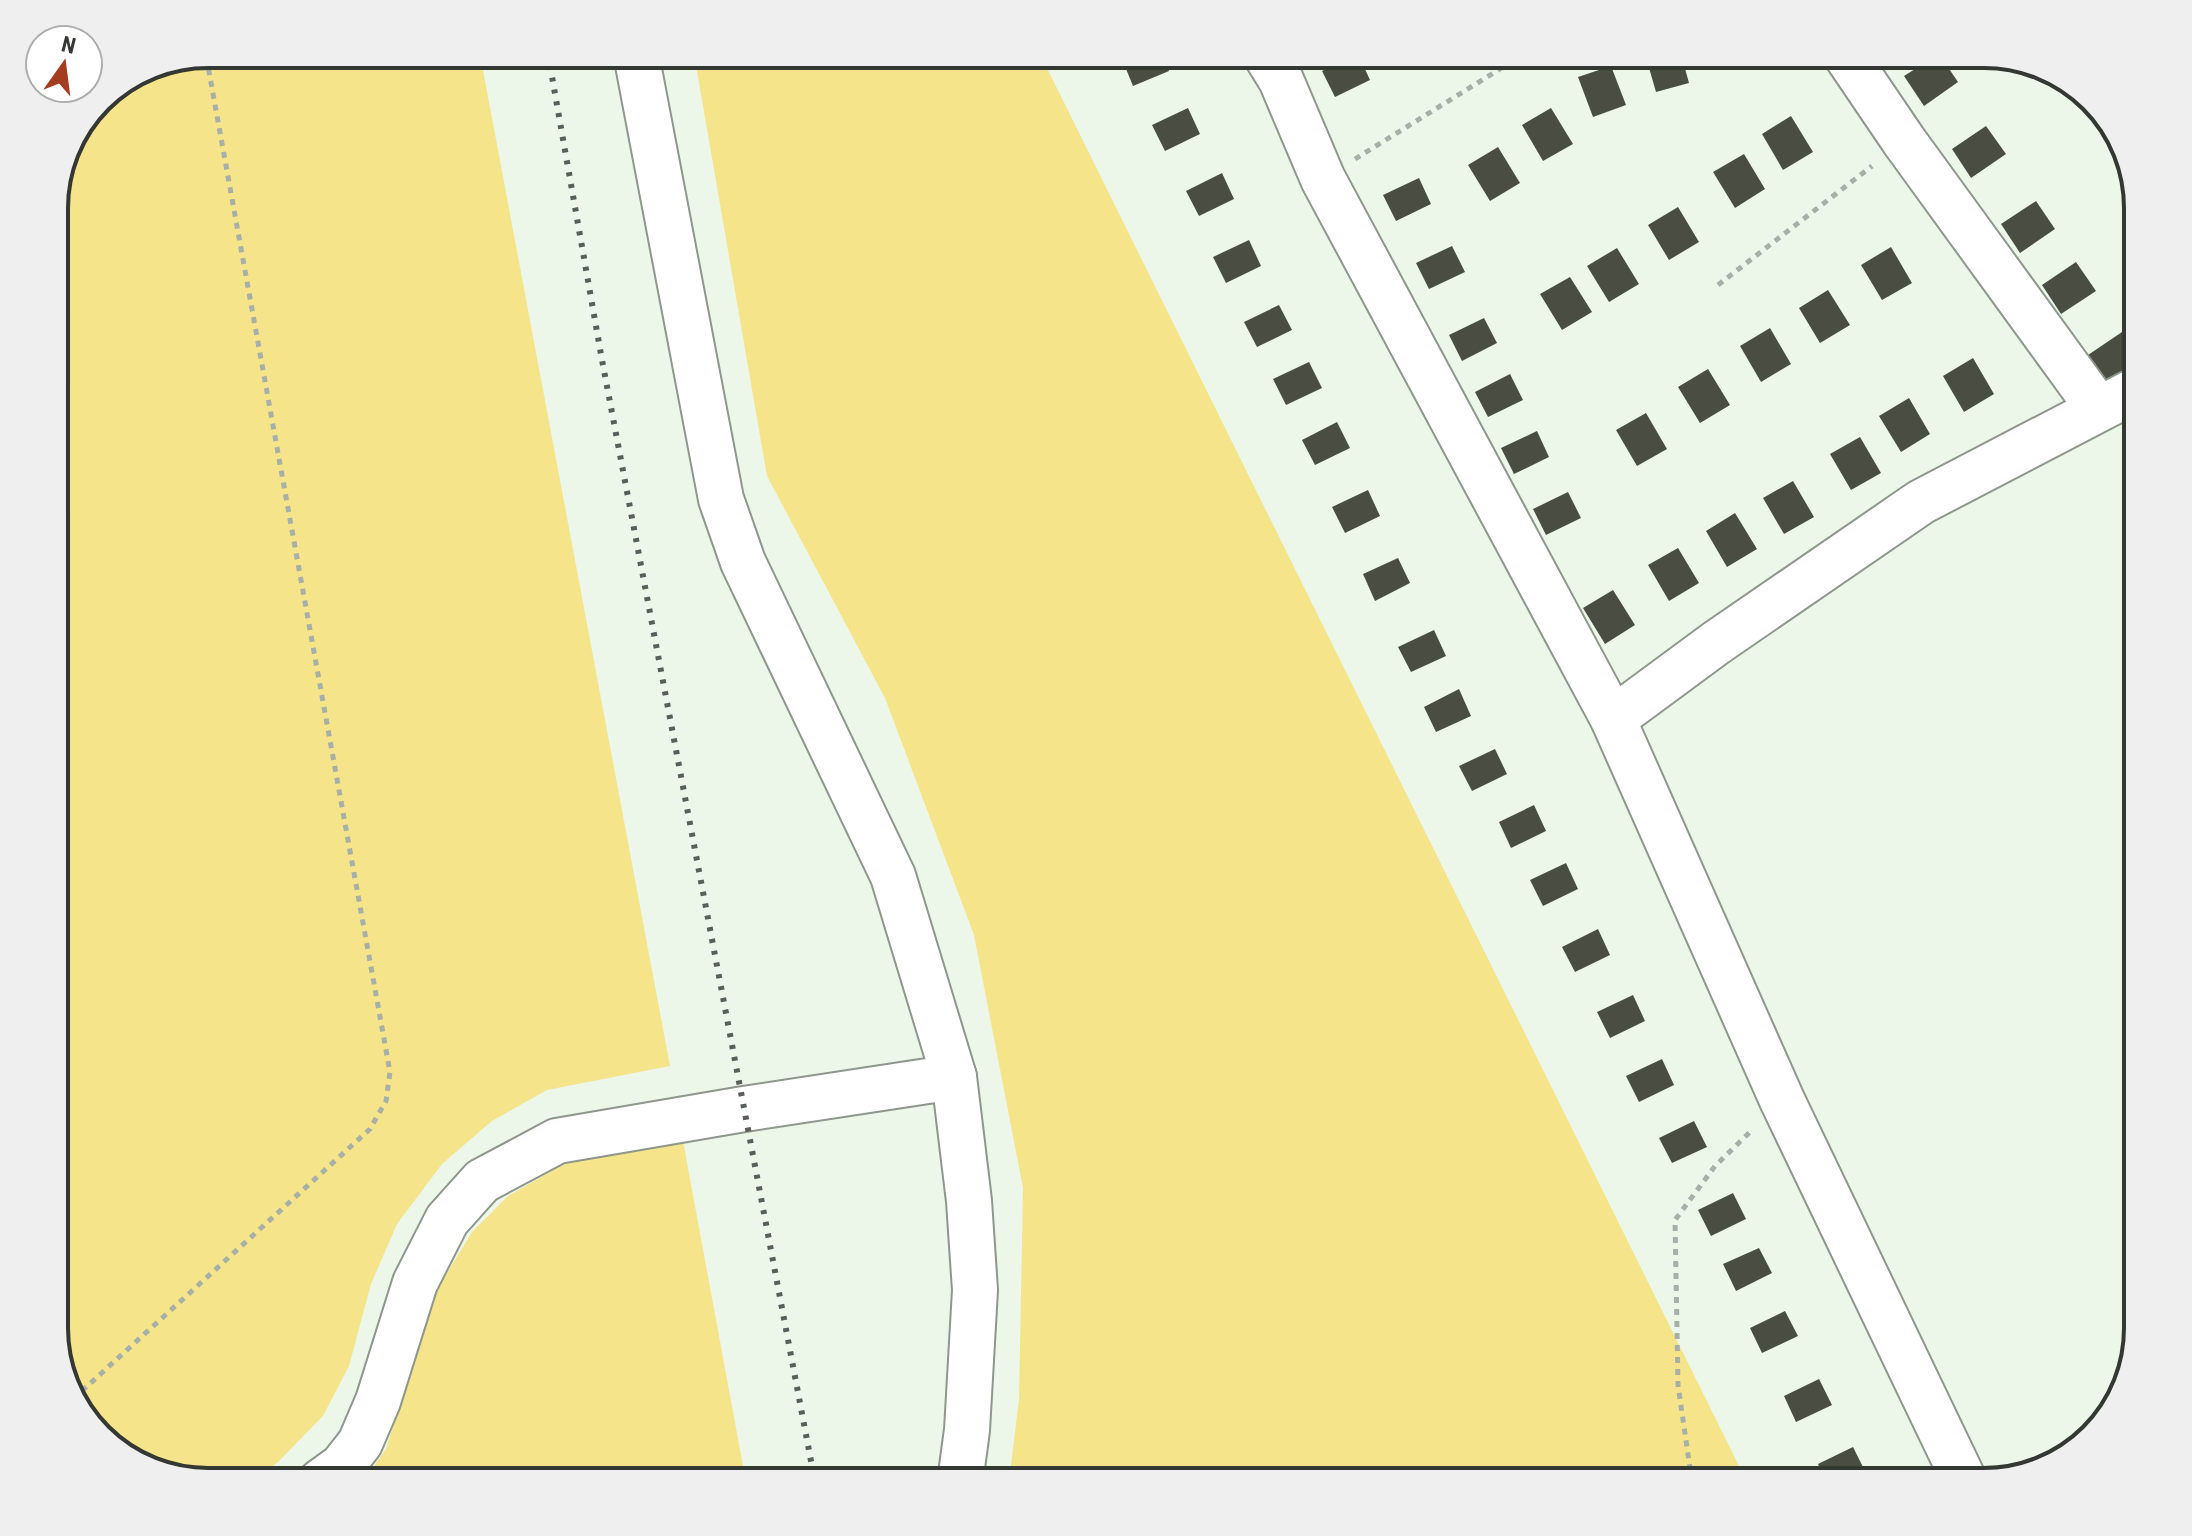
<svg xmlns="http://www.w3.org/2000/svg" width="2192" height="1536" font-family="'Roboto Condensed',sans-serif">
	<rect width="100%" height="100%" fill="#ecf7ea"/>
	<g fill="#f5e48a">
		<polygon points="208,54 480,54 670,1066 547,1090 492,1121 442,1164 397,1224 371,1284 349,1366 323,1416 280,1460 255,1482 208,1482 115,1450 74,1405 54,1338 54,197 70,139 106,93"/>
		<polygon points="694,54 1040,54 1747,1482 1009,1482 1019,1399 1023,1188 974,935 885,698 767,476"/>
		<polygon points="683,1141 746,1482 363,1482 386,1449 435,1293 472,1232 508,1196 566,1163"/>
	</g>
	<g fill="#4a4e42">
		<polygon points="1134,54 1162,54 1169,71 1133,86 1122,59"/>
		<polygon points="1358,54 1370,80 1335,97 1322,71"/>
		<polygon points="1645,54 1681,54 1689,83 1656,92"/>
		<polygon points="1939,54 1958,82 1924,106 1904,76"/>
		<polygon points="1611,66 1626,105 1593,117 1578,77"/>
		<polygon points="1188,108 1200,134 1165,151 1152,125"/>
		<polygon points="1551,108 1573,144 1543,161 1522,125"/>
		<polygon points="1791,116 1813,152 1783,170 1762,134"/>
		<polygon points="1986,126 2006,154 1971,178 1952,149"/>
		<polygon points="1498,147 1520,183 1490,201 1468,165"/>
		<polygon points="1744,154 1765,189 1735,208 1713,172"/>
		<polygon points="1222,173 1234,199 1199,216 1186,191"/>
		<polygon points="1419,178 1431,204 1396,221 1383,195"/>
		<polygon points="2036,201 2055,229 2020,253 2001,224"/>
		<polygon points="1678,207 1699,242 1669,260 1648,225"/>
		<polygon points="1249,240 1261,266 1226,283 1213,257"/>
		<polygon points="1452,246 1465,272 1429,289 1416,263"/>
		<polygon points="1891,247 1912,283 1882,300 1861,265"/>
		<polygon points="1617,248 1639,284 1609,302 1587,266"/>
		<polygon points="2076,262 2096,291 2061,314 2042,285"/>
		<polygon points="1570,277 1592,312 1562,330 1540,294"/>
		<polygon points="1828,290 1850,325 1820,343 1799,308"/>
		<polygon points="1279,305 1292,330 1257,347 1244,322"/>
		<polygon points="1484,318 1497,343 1462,361 1449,335"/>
		<polygon points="1770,328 1791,364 1761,382 1740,346"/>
		<polygon points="2122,332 2138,355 2138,363 2107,384 2088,355"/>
		<polygon points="1973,358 1994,394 1964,412 1943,376"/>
		<polygon points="1309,362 1322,388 1286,405 1273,379"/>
		<polygon points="1708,369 1730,405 1700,423 1678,387"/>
		<polygon points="1510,374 1523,400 1488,417 1475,392"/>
		<polygon points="1909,398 1930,434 1901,452 1879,416"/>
		<polygon points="1646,413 1667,449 1637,466 1616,430"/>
		<polygon points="1337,422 1350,448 1315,465 1302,440"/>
		<polygon points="1537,431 1549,457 1514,474 1501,448"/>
		<polygon points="1860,437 1881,473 1851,490 1830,454"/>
		<polygon points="1793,481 1814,517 1784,534 1763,498"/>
		<polygon points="1368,490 1380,516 1345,533 1332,507"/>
		<polygon points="1568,492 1581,518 1546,535 1533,509"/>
		<polygon points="1735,513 1757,549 1727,567 1706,531"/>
		<polygon points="1678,548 1699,583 1669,601 1648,565"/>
		<polygon points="1398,558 1410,583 1375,601 1363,574"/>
		<polygon points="1613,590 1635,625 1605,644 1583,608"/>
		<polygon points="1434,630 1446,656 1411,672 1398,647"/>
		<polygon points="1459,689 1471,716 1436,732 1424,707"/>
		<polygon points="1495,749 1507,774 1472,791 1459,766"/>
		<polygon points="1534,805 1546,831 1511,848 1499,822"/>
		<polygon points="1566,863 1578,889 1543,906 1530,880"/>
		<polygon points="1598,929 1610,955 1575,972 1562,947"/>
		<polygon points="1633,995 1645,1021 1610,1038 1597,1012"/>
		<polygon points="1662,1059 1674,1085 1639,1102 1626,1076"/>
		<polygon points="1694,1121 1707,1147 1672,1163 1659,1138"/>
		<polygon points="1733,1193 1746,1219 1711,1236 1698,1210"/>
		<polygon points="1759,1248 1772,1273 1736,1291 1723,1264"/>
		<polygon points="1785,1311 1798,1336 1762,1353 1750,1328"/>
		<polygon points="1819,1379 1832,1405 1796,1422 1784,1396"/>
		<polygon points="1853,1447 1866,1473 1847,1482 1826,1482 1818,1464"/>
	</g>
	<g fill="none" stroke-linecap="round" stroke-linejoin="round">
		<defs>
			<g id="minor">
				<polyline points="636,54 721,499 743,562 893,876 954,1077 969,1201 975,1290 967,1430 960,1482"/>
				<polyline points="1265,54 1281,80 1323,179 1613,719"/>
				<polyline points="1845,54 1904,141 2098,408"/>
				<polyline points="320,1482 342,1466 360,1443 378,1401 415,1283 447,1220 482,1181 557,1141 744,1109 954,1077"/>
				<polyline points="1965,1482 1782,1100 1613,719 1716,643 1921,502 2138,389"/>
			</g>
		</defs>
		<use href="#minor" stroke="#8d978b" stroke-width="48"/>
		<g stroke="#a7b0a6" stroke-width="5" stroke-dasharray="6 6" stroke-linecap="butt">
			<polyline points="1355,159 1524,54"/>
			<polyline points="1718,285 1872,166"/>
			<polyline points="73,1399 370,1129 386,1101 390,1072 206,55"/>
			<polyline points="1692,1482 1678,1385 1675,1220 1715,1166 1753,1129"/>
		</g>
		<use href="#minor" stroke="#fff" stroke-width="44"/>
		<polyline stroke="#585e58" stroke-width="6" stroke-dasharray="4 8" stroke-linecap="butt" points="548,54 602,360 815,1482"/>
	</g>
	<path d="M0 0H2192V1536H0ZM208 68H1984A140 140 0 0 1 2124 208V1328A140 140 0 0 1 1984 1468H208A140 140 0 0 1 68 1328V208A140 140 0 0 1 208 68Z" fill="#efefef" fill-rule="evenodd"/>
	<path fill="none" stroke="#333833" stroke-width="4" d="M208 68H1984A140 140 0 0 1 2124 208V1328A140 140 0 0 1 1984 1468H208A140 140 0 0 1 68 1328V208A140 140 0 0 1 208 68Z"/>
	<g transform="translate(64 64) rotate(14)"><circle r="38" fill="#ffffff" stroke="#adafad" stroke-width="2"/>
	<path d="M0-6L14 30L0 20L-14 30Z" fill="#a43c20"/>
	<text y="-12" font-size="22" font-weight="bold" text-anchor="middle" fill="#333833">N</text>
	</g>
</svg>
